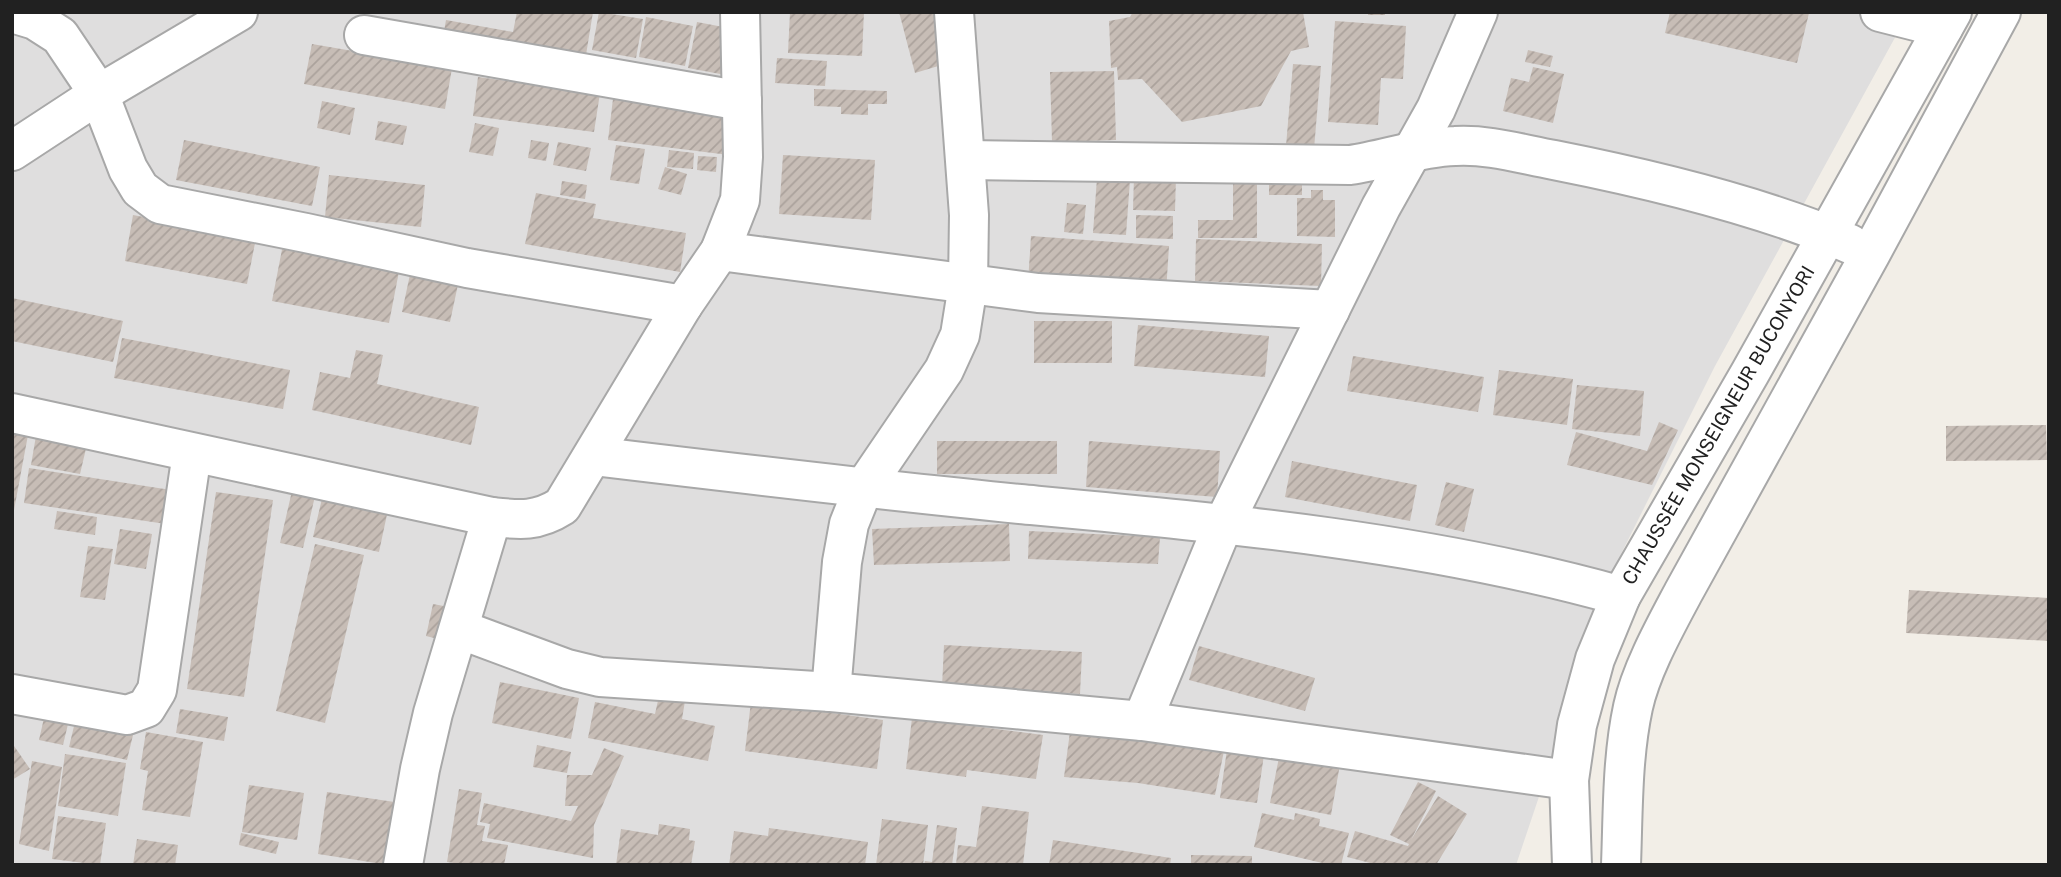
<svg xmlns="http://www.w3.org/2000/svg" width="2061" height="877" font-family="'Public Sans',sans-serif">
	<defs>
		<pattern id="building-hatch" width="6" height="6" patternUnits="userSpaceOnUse" patternTransform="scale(1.75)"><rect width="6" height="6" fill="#c7bdb6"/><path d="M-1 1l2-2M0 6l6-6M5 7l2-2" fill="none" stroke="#aba29c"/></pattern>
	</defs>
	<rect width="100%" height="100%" fill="#f2eee7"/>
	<polygon fill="#dfdede" points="12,12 1909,12 1715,366 1620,556 1516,865 12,865"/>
	<g fill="url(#building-hatch)">
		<polygon points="517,12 593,12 585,61 443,37 446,20 513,32"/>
		<polygon points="599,12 643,19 636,58 592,50"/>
		<polygon points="790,12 864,12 862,56 788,53"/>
		<polygon points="899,12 942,12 955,61 915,73"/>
		<polygon points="1133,12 1303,12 1309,47 1291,51 1261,106 1182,122 1142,79 1118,80 1117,67 1111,68 1109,21 1130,17"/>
		<rect x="1368" y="12" width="17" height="3"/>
		<polygon points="1670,12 1806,12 1809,13 1797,63 1665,33"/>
		<polygon points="646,17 693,26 685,66 639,57"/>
		<polygon points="1335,21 1406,26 1403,79 1381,78 1378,125 1328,122"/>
		<polygon points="697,22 739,30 731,76 688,68"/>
		<polygon points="312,44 452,68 445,109 304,84"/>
		<polygon points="1528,50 1553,56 1550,67 1525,62"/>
		<polygon points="777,58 827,61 825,86 775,83"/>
		<polygon points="1293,64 1321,66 1314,149 1286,146"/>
		<polygon points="1533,67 1564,74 1553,123 1503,111 1511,78 1529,82"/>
		<polygon points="1114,71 1116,140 1052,142 1050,72"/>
		<polygon points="478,77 600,93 594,132 473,116"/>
		<polygon points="814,89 887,91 887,104 868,104 868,115 841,114 841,107 814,106"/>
		<polygon points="613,99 742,115 737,156 608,140"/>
		<polygon points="322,101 355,108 350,135 317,128"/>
		<polygon points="378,121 407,126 403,145 375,140"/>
		<polygon points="475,123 499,128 493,156 469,152"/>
		<polygon points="184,140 320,167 312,206 176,180"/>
		<polygon points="531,140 549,143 546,161 528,158"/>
		<polygon points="558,142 591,148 586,171 553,165"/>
		<polygon points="616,145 645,149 639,184 610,180"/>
		<polygon points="669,150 694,153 693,169 667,167"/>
		<polygon points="783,155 875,160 871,220 779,214"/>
		<polygon points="698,156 717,157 716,172 697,170"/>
		<polygon points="665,167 687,174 681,195 658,189"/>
		<polygon points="329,175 425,185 421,227 325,217"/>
		<polygon points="1134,176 1176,177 1175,211 1133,210"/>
		<polygon points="1097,178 1130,180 1126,235 1093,233"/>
		<rect x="1269" y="179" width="33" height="16"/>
		<polygon points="562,181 587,185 585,199 560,195"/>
		<polygon points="1233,181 1257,181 1257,238 1198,238 1198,220 1233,220"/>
		<polygon points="1311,190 1323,190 1323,200 1335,200 1335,237 1297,236 1297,198 1311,198"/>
		<polygon points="536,193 596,204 593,218 686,233 680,272 525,244"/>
		<polygon points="1067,203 1086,205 1083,234 1064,232"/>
		<polygon points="133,215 256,238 247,284 125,261"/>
		<polygon points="1136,215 1173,216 1173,239 1136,238"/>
		<polygon points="285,234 402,256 389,323 272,301"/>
		<polygon points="1031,236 1169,246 1166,293 1028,283"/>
		<polygon points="1196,239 1322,244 1321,286 1195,281"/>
		<polygon points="412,265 460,275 450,322 402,312"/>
		<polygon points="12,298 123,321 113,362 12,341"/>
		<rect x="1034" y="321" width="78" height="42"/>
		<polygon points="1138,325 1269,336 1265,377 1134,366"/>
		<polygon points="122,338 290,370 283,409 114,378"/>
		<polygon points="356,350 383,355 377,384 479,407 471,445 312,410 320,372 350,378"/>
		<polygon points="1353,356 1484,377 1478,412 1347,391"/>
		<polygon points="1499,370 1573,379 1567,425 1493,415"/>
		<polygon points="1577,385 1644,391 1640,436 1572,429"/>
		<polygon points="1659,422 1678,430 1652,485 1567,465 1576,432 1647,451"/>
		<polygon points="2046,425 2047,460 1946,461 1946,426"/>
		<polygon points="37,430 88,440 80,474 31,465"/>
		<polygon points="12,432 28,435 14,510 12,510"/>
		<rect x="937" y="441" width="120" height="33"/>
		<polygon points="1089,441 1220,451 1217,497 1086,487"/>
		<polygon points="1292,461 1417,485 1410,521 1285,497"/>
		<polygon points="29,468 171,490 166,524 24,503"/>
		<polygon points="295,478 318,483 303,548 280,543"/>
		<polygon points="1446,482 1474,489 1464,532 1435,525"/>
		<polygon points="324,490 389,505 379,552 313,537"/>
		<polygon points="216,492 273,500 244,697 187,689"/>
		<polygon points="57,511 97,517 95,535 54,529"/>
		<polygon points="1009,524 1010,561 874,565 872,529"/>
		<polygon points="120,529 152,534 146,569 114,564"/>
		<polygon points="1029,531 1160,537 1158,564 1028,559"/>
		<polygon points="315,544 364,555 325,723 276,711"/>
		<polygon points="88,546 113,549 105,600 80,597"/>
		<polygon points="1909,590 2049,598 2049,641 1906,633"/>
		<polygon points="433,604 449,607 442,640 426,636"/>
		<polygon points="944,645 1082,652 1080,694 942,687"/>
		<polygon points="1199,646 1315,678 1305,711 1189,680"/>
		<polygon points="500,682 579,698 571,739 492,723"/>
		<polygon points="659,696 685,701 682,719 715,726 708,761 588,738 595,702 655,714"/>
		<polygon points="751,702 883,720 877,769 745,751"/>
		<polygon points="180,709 228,717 224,741 176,733"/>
		<polygon points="44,718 68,724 63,745 39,740"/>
		<polygon points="912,718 1043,735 1036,779 967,770 966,777 906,769"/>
		<polygon points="75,722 133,735 127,760 69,747"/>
		<polygon points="1071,724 1225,746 1215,795 1138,783 1064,777"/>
		<polygon points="146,732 203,742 190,817 142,810 148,771 140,769"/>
		<polygon points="1229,736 1266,741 1257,803 1220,798"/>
		<polygon points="1282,742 1342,753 1331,815 1270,803"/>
		<polygon points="12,743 30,769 12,780"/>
		<polygon points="537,745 571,752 567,773 533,767"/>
		<polygon points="604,748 624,756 594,825 593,858 487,838 490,824 480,822 484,803 571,821 578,806 565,806 567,775 592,775"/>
		<polygon points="65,754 126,763 118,816 58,806"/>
		<polygon points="32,761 62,767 49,851 19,844"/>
		<polygon points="1418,782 1436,791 1411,840 1438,796 1467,814 1436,865 1378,865 1347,857 1355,831 1408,846 1409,844 1390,835"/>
		<polygon points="249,785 304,793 297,840 242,832"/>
		<polygon points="459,789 482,793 477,825 485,826 482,841 508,845 504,865 467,865 447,862"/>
		<polygon points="327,792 408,804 389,865 318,854"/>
		<polygon points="982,806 1029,812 1023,865 956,865 958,845 976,847"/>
		<polygon points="1262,813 1294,820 1295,813 1320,819 1319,826 1349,833 1341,865 1331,865 1254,847"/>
		<polygon points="58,816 106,823 100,865 52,859"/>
		<polygon points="882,819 928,825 923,865 876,865"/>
		<polygon points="659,824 690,829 689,840 695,841 691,865 616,865 621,829 658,835"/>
		<polygon points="937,825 957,828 952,865 924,865 925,861 932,862"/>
		<polygon points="769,828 868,842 865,865 729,865 734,831 768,836"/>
		<polygon points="241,833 279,842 276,854 239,845"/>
		<polygon points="137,839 178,845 175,865 133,865"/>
		<polygon points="1053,840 1171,858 1170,865 1049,865"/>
		<polygon points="1191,855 1252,856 1252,865 1191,865"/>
	</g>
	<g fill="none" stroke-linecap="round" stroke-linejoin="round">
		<defs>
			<g id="minor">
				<polyline points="1880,12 1943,28"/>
				<polyline points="12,13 35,20 60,36 99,94 128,169 140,189 160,204 306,233 467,268 683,305"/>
				<polyline points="364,35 742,101"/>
				<polyline points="12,151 99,94 238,12"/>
				<path d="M967 160 1350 165C1385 160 1419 147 1455 146 1488 144 1521 154 1554 160 1650 179 1760 205 1850 244"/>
				<polyline points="720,251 1038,293 1330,310"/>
				<polyline points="12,413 492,517 433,713 420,769 403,865"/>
				<path d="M593 456C735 473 877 490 1020 504 1222 523 1425 541 1621 596"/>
				<path d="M492 517C520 520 537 522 562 506L683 305 720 251 740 200 743 157 740 12"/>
				<polyline points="459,629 567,669 600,677 831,692 1142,721 1569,780"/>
				<polyline points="831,692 842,562 849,524 863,489 944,370 960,335 968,285 969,215 954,12"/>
				<polyline points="12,694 127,715 146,708 157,690 192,453"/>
				<polyline points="1142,721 1224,523 1381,207 1436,109 1478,12"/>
				<polyline points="1572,865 1569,780 1577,725 1595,659 1621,596 1750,373 1952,12"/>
				<path d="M1621 865C1623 813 1622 758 1633 707 1641 670 1665 627 1683 593L1871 253 2001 12"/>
			</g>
		</defs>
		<use href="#minor" stroke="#a8a8a8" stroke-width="42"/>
		<use href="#minor" stroke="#fff" stroke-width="38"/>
	</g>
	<g text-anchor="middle" stroke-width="6" stroke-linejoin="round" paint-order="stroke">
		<g font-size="19" fill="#212121" stroke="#fff">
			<text transform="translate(1718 425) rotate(-60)" y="7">CHAUSSÉE MONSEIGNEUR BUCONYORI</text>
		</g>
	</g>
	<rect width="2061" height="877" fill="none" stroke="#212121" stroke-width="28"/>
</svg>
